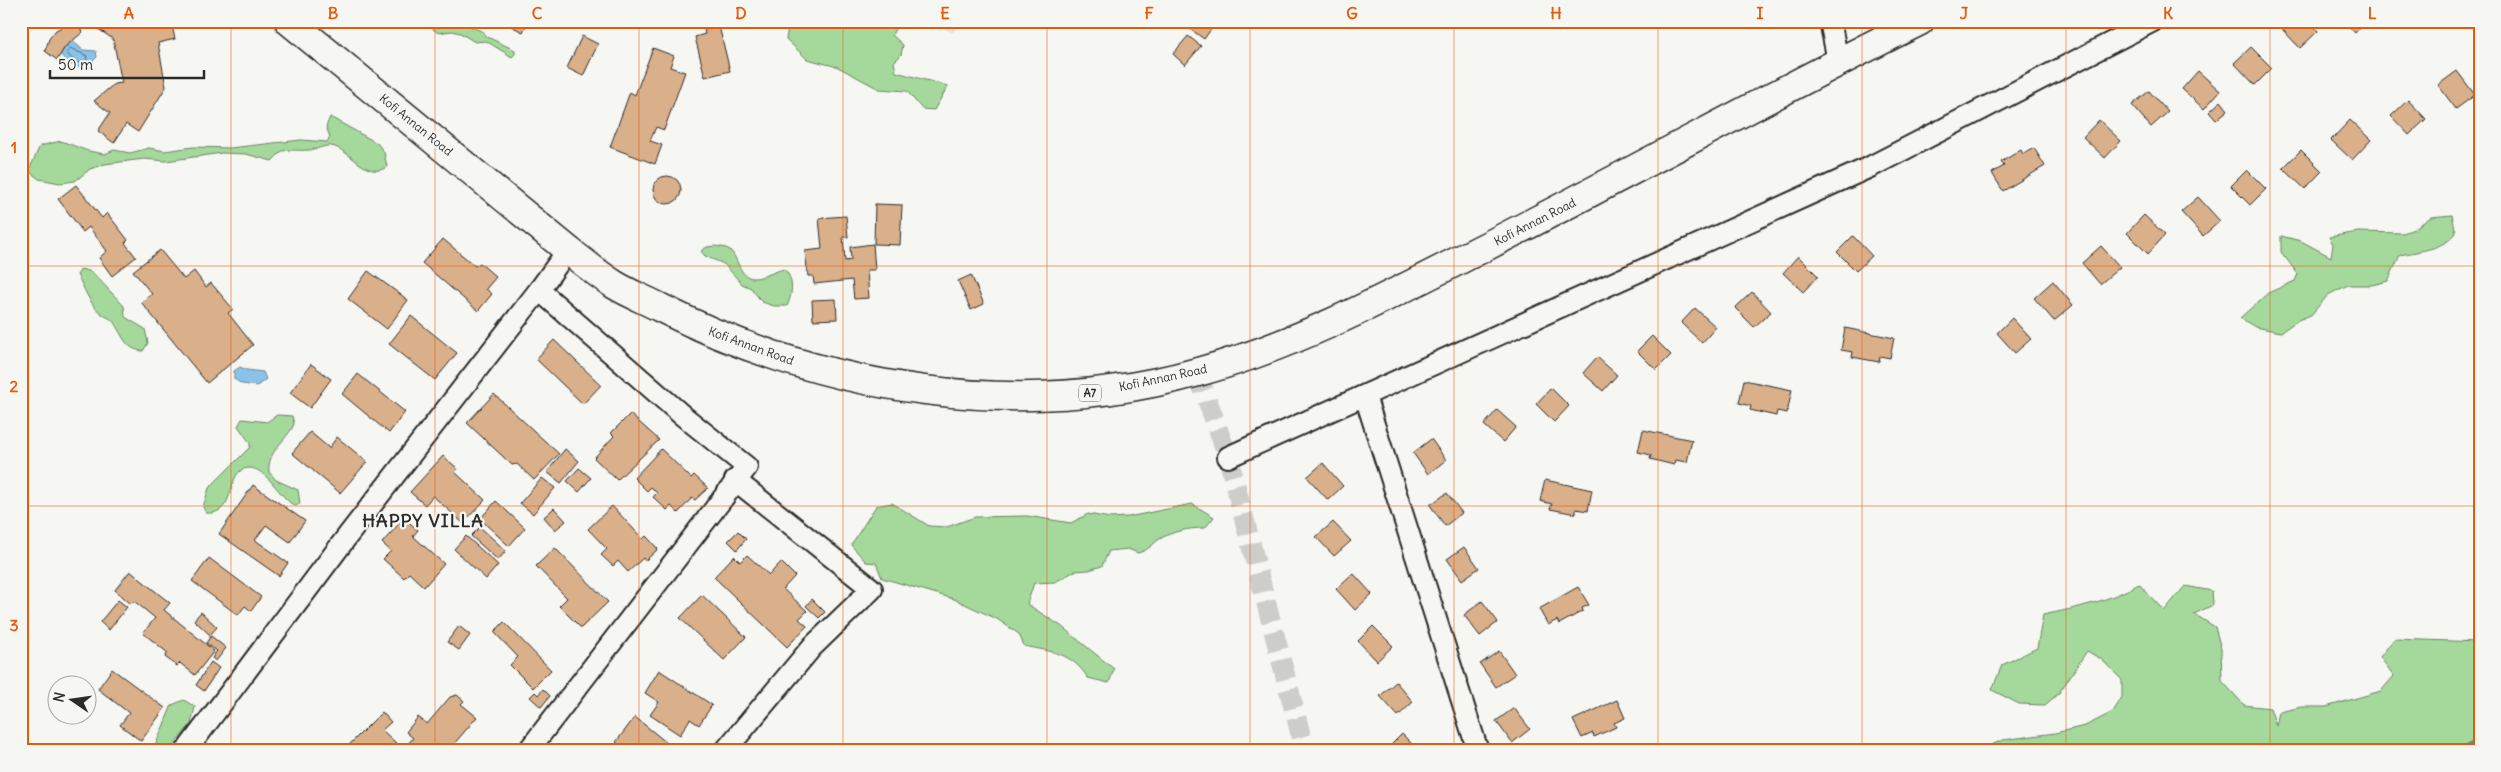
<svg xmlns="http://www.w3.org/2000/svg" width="2501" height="772" font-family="Delius,sans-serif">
	<rect width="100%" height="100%" fill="#f6f6f2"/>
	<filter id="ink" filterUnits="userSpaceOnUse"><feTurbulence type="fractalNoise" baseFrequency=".02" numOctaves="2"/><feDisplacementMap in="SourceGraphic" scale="10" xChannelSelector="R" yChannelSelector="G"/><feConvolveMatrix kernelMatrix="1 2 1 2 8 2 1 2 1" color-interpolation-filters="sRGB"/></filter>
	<g filter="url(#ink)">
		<polygon fill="#eee1d3" points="929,21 959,21 953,33"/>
		<g fill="#a5d99b" stroke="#688263">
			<polygon points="434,21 467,21 471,27 484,32 485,36 515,50 515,54 512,57 486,41 475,42 460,33 452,31 438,33 433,29"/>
			<polygon points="789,21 899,21 892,35 903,45 901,55 894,62 896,72 948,86 934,110 922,109 907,91 879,89 838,67 807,59 786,39"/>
			<path d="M330 117 377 143 384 152 387 167C366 180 352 151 332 146 324 145 317 150 309 150 300 151 291 149 282 151L272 161 246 154 222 153 166 161 144 159 105 164 90 169 75 181 60 183 39 179 31 173 30 168 40 146 61 141 88 151 105 154 114 150 130 153 149 148 165 151 193 147 230 148 301 140 327 142 330 137 326 127Z"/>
			<path d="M2452 215 2456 233C2444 249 2420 251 2400 255L2388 281 2372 285H2348L2328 295 2311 315 2298 320 2281 332 2255 327 2240 318 2268 293 2295 281 2298 274 2281 252V236L2301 241 2331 257 2333 244 2329 237 2358 232 2403 233 2414 229 2431 217Z"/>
			<path d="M715 246C720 247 726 247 730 250 739 259 739 278 754 278 763 278 775 271 784 269 794 279 793 293 787 306H774L762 302 751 288 742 284 724 264 705 256 701 251 707 247Z"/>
			<path d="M81 269 92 272 124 306 125 317 145 329 148 343 143 351C124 350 122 332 112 320 109 317 105 317 102 314 90 306 84 287 77 275Z"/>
			<path d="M277 415 292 416 294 424C287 441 267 450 269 472L276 480 298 490 300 504 295 506C280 498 267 468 249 468 224 468 239 516 206 513L203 507 209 488 250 447V443L238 426 242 419 267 422Z"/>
			<path d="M892 503 929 526 947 527 975 517 1027 516 1071 523 1088 514 1110 518 1128 517 1192 504 1214 517 1205 528C1189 528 1172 531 1158 540 1151 546 1148 550 1138 553L1128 549 1109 551 1102 566 1089 570 1075 571 1055 582 1034 583 1027 604 1061 626 1114 669 1109 683 1088 678C1071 652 1053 652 1024 646L1019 634 997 619 954 599 882 578 876 563 866 562 851 545 876 506Z"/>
			<path d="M2139 584 2164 611 2185 586 2212 591 2213 605 2194 614 2215 627 2221 649 2222 681 2244 705 2270 708 2276 726 2279 712 2302 707H2326L2381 691 2394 676 2380 657 2394 639 2480 642V751H1977L2003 740 2055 733 2085 726 2113 712 2122 697V680L2101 659 2087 651 2059 693 2045 705 2019 704 1992 690 2002 665 2037 648 2043 615C2077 608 2109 601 2139 584Z"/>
			<polygon points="184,700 195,707 191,724 169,751 153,751 172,705"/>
		</g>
		<g fill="#8ac2e8" stroke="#64869c">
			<polygon points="71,40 83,50 96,51 97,57 85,69 69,64 60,54"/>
			<polygon points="240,367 247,370 263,372 266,379 257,386 242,384 234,379 234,371"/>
		</g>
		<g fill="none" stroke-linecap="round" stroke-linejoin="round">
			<path stroke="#516777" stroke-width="1" d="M70 48 87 56 86 62C79 66 71 59 67 53Z"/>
			<polyline stroke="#64869c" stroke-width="6" points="2460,751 2480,741"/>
		</g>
		<g fill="#dab08b" stroke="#2b2b2b">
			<polygon points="74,21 83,32 65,47 57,60 45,51 49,39 56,30"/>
			<polygon points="171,21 175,39 158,43 166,87 138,132 126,124 114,143 98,131 110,113 94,101 114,84 122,83 113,39 88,22"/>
			<polygon points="501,21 528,21 523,32"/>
			<polygon points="1195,21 1217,21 1204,39 1189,28"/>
			<polygon points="1579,21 1625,21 1580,28"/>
			<polygon points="2286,21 2309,21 2318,31 2300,48 2280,27"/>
			<polygon points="2344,21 2366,21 2355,33"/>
			<polygon points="719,26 730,71 705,77 695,37 705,34 704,30"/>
			<polygon points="582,36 598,44 583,76 567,68"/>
			<polygon points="1188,36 1201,46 1185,65 1173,54"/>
			<polygon points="2251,47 2272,68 2255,85 2234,63"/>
			<polygon points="653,48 674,56 670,67 685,72 664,130 656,127 650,141 662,145 655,164 610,147 630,92 635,95"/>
			<polygon points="2198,71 2220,91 2204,109 2182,89"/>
			<polygon points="2457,71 2475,95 2456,109 2438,85"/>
			<polygon points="2149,91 2168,112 2151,127 2132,105"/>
			<polygon points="2408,100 2426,119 2409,135 2391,116"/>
			<polygon points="2221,101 2228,110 2216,120 2209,112"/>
			<polygon points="2099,120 2121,141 2105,158 2083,137"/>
			<polygon points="2350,120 2371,140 2352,160 2331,140"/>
			<polygon points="2034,148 2045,166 2003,191 1992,173 2004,166 2001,162 2021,150 2023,154"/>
			<polygon points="2301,150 2322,171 2305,189 2283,168"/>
			<polygon points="2247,170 2266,189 2250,205 2231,186"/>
			<circle cx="667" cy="190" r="14"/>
			<polygon points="76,185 102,218 107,213 128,240 125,243 136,257 112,276 99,258 107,251 89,227 83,232 58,199"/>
			<polygon points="2198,197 2220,221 2203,236 2181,212"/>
			<polygon points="875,204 902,205 900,245 874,244"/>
			<polygon points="2144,215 2165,235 2148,254 2127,233"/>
			<polygon points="846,216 848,237 843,237 845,261 851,260 850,247 873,244 875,270 867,270 869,298 854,299 852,280 814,284 813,276 808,276 805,251 822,249 819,218"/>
			<polygon points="1853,236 1872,256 1856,271 1837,252"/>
			<polygon points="443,239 475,266 480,263 496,277 486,289 492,294 478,311 422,263"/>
			<polygon points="2101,246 2120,267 2100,284 2082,263"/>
			<polygon points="160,250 184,279 194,271 206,287 211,283 233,309 228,313 253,345 207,383 141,302 152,294 133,271"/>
			<polygon points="1798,256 1818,276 1803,292 1783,273"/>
			<polygon points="368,271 408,300 387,329 348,299"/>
			<polygon points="971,275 984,304 971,310 958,281"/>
			<polygon points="2053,281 2073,305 2054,321 2034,298"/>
			<polygon points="1752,292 1771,312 1754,327 1735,308"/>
			<polygon points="836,299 837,319 813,320 812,300"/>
			<polygon points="1695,308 1716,327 1702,343 1681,323"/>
			<polygon points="411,316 457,353 435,380 389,344"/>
			<polygon points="2012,318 2031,339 2015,353 1997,333"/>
			<polygon points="1845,328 1894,338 1890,358 1880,356 1879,362 1852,357 1853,352 1841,350"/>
			<polygon points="1652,336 1671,355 1656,370 1637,351"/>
			<polygon points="554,340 601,385 583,404 536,359"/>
			<polygon points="1597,357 1617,375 1603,391 1583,373"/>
			<polygon points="311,364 331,379 310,408 290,393"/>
			<polygon points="358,374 405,412 389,433 342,394"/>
			<polygon points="1744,380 1792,390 1787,413 1777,411 1776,416 1750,410 1751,406 1739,403"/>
			<polygon points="1551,388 1569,406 1554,422 1536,404"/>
			<polygon points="494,394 559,454 534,480 517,464 512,465 467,423"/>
			<polygon points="1497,410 1516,427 1503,442 1484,425"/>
			<polygon points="630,414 659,440 617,480 594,458 614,436 611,433"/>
			<polygon points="1643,430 1692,440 1687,462 1675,460 1674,465 1650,459 1651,455 1638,452"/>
			<polygon points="310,432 329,448 337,437 367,462 340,493 292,453"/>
			<polygon points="1431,439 1446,460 1428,474 1413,453"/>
			<polygon points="565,449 579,461 561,483 547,472"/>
			<polygon points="661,449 691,478 694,475 708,488 695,500 692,498 678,513 671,506 667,510 653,497 657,493 651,487 647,491 634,478"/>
			<polygon points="443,456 457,468 455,472 485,500 463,523 433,496 425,505 410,492"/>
			<polygon points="1323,463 1343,486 1328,500 1307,477"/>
			<polygon points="579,468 591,478 579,492 567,481"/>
			<polygon points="542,478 555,488 533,514 520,503"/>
			<polygon points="1545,480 1592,490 1588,511 1576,509 1576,514 1550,509 1552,504 1540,501"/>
			<polygon points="253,485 305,521 290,542 266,525 255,540 288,563 279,576 219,534"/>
			<polygon points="1447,493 1462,513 1445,526 1430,505"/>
			<polygon points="496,501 525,528 509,546 480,519"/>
			<polygon points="612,506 643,539 646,536 658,549 645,561 643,558 628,572 618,561 613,566 601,555 607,549 588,529"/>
			<polygon points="554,508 566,521 555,530 544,517"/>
			<polygon points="404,518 418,530 413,536 444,564 424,587 409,573 404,578 383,559 391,551 382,543"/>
			<polygon points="1333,522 1351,541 1334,556 1316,537"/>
			<polygon points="480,527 506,551 498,560 471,536"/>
			<polygon points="738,531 746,539 737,550 728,541"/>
			<polygon points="466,536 498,565 486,579 454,549"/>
			<polygon points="1464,547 1479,568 1462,580 1447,559"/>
			<polygon points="555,548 608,602 581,628 559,606 567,598 536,566"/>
			<polygon points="747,555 769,575 781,562 795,576 783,589 807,611 799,619 807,626 787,647 714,577 734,556 740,562"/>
			<polygon points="209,558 261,597 251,611 245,606 238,615 192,581"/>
			<polygon points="130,571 170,603 164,610 214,651 195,675 180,663 177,666 165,657 168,653 143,633 155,618 134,601 131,604 115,590"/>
			<polygon points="1353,573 1372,594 1355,610 1336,589"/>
			<polygon points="1578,587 1589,605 1582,608 1583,611 1559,624 1557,620 1548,625 1539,609"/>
			<polygon points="702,595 746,637 724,660 680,618"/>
			<polygon points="812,599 825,612 819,618 806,606"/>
			<polygon points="118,600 127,607 109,630 100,622"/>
			<polygon points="1482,601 1498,622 1480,636 1464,615"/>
			<polygon points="201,612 217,627 210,635 194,620"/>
			<polygon points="504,622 551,670 533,688 510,665 518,657 494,632"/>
			<polygon points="459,626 470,635 459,650 447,642"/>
			<polygon points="1373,626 1393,646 1377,661 1358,641"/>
			<polygon points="211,636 226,648 216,661 212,658 217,651 206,643"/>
			<polygon points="1499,651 1515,674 1496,687 1480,664"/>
			<polygon points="211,662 219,668 204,691 196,685"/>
			<polygon points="112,669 165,708 141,741 120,725 129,713 98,689"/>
			<polygon points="659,670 712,705 699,725 690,719 680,735 650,715 659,702 645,693"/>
			<polygon points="1396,682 1413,702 1398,716 1380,696"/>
			<polygon points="543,689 550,696 541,707 530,697 535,692 538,695"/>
			<polygon points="457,695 464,701 461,704 477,717 453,745 460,751 402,751 413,738 406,732 418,717 427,724 450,697"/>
			<polygon points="1617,700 1625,718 1614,723 1616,727 1594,737 1593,733 1582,738 1573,720"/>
			<polygon points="1514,708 1530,729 1512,743 1496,721"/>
			<polygon points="382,712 391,722 382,730 396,743 388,751 343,751"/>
			<polygon points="635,717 667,743 665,745 672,751 627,751 616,742"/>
			<polygon points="1402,734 1419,751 1399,751 1392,744"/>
		</g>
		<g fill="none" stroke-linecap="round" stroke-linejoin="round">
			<polyline stroke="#cdcdca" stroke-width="20" stroke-dasharray="20 10" stroke-linecap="butt" points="1197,372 1228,457 1305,751"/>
			<defs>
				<g id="minor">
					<polyline points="1830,21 1838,61"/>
					<polyline points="1365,396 1478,751"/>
					<polyline points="1228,457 1870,167 2153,21"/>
					<polyline points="186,751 349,534 539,290 568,250"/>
					<polyline points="528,751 747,467 682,415 539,290"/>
					<polyline points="725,751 812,647 872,589 735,480"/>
				</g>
				<path id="primary" d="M289 21 568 250C583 262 599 275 615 285 630 294 646 300 661 308 825 391 1019 422 1198 372 1296 345 1385 298 1475 252 1624 177 1770 95 1920 21"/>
			</defs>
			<use href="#minor" stroke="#2b2b2b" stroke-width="24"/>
			<use href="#primary" stroke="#2b2b2b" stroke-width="31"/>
			<use href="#minor" stroke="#f6f6f2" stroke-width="20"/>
			<use href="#primary" stroke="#f6f6f2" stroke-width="28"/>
		</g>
	</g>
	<path fill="none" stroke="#e8590c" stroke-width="1" stroke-opacity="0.55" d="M231 21V751M435 21V751M639 21V751M843 21V751M1047 21V751M1250 21V751M1454 21V751M1658 21V751M1862 21V751M2066 21V751M2270 21V751M21 266H2480M21 506H2480"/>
	<g text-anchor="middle" stroke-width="4.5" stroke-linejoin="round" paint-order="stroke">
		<rect fill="#f6f6f2" stroke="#686867" stroke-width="1" x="1079" y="384.5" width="22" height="17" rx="4"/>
		<g font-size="11" font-weight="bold" fill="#2b2b2b">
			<text x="1090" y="397">A7</text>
		</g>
		<g font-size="12" fill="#2b2b2b" stroke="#f6f6f2">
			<text transform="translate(416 125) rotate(39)" y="4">Kofi Annan Road</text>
			<text transform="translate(1535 222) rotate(-27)" y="4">Kofi Annan Road</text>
			<text transform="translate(751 346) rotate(20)" y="4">Kofi Annan Road</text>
			<text transform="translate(1163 378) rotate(-12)" y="4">Kofi Annan Road</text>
		</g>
		<g font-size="18" font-weight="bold" letter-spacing="1" fill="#2b2b2b" stroke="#f6f6f2">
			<text x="423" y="527">HAPPY VILLA</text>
		</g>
	</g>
	<rect width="2501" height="772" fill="none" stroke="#f6f6f2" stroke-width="55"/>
	<g transform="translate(72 700) rotate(283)"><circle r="24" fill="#f6f6f2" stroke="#a5a5a2"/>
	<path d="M0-4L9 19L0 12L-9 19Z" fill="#2b2b2b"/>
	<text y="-8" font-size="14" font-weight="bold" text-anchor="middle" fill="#2b2b2b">N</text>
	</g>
	<path d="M50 70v8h154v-8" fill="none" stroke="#2b2b2b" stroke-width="2.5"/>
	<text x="58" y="70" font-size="15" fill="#2b2b2b" stroke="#f6f6f2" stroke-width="4" paint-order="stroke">50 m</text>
	<rect x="28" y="28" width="2446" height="716" fill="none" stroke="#e8590c" stroke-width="2"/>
	<g font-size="16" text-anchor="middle" font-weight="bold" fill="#e8590c">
		<text x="129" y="19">A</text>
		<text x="333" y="19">B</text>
		<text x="537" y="19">C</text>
		<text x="741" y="19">D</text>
		<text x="945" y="19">E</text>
		<text x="1149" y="19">F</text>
		<text x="1352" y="19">G</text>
		<text x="1556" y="19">H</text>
		<text x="1760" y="19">I</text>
		<text x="1964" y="19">J</text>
		<text x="2168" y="19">K</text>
		<text x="2372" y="19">L</text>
		<text x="14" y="153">1</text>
		<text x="14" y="392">2</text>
		<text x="14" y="631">3</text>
	</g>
</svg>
